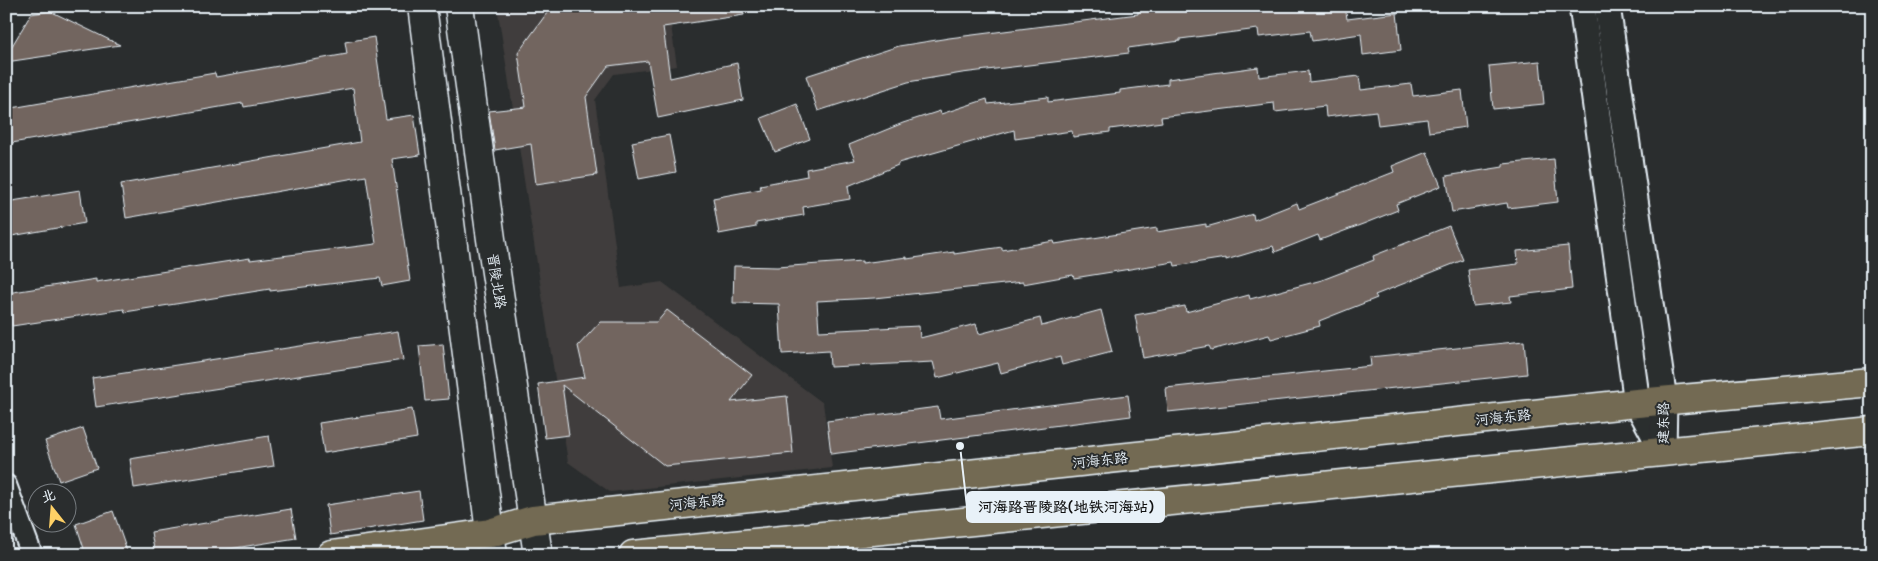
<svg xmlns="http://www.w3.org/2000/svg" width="1878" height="561" font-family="Mali,'LXGW WenKai TC',sans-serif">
	<rect width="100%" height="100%" fill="#2a2d2e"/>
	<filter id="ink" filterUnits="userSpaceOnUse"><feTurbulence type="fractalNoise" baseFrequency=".02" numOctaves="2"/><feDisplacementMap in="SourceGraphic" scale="10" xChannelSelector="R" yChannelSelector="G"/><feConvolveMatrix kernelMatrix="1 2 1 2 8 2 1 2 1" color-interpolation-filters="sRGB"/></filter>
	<g filter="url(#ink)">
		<polygon fill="#403e3d" points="497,6 668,6 677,66 614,74 595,100 621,288 662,282 823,403 832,468 610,492 568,462"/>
		<g fill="#72655f" stroke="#e8f1f8">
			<polygon points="552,6 743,6 744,15 663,27 670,78 737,63 743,100 658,118 648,61 608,66 586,97 597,175 536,184 531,144 495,150 489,111 526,107 518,53"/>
			<polygon points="1163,6 1345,6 1347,19 1397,13 1401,50 1363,55 1361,34 1312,41 1310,31 1259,37 1258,29 1180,39 1180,41 1128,48 1129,53 962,73 908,82 818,111 806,76 899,46 949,38 1138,14 1138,9"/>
			<polygon points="50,11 120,45 6,62 6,56 31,14"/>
			<polygon points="374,37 386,119 414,115 420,155 392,159 410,281 382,286 380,278 270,291 270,289 125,312 124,309 12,326 7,293 96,279 96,282 250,258 250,260 376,244 366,176 126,218 121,184 360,142 353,88 244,107 243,103 6,144 6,109 215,73 216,77 347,54 345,42"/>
			<polygon points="1540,61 1544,104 1493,109 1489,66"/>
			<polygon points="1258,67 1259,77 1308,71 1309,82 1359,76 1361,90 1411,84 1413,96 1462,90 1466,127 1429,132 1427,119 1378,125 1376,111 1326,117 1325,106 1275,112 1274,103 1161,117 1162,122 1110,129 1110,132 1073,137 1072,131 1015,139 1014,130 898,163 898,165 848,186 850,199 803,207 804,215 756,223 756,227 719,234 713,198 761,189 760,185 807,176 806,169 855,160 849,145 903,123 940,111 941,114 987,99 988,104 1048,97 1048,102 1120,93 1120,90 1168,84 1168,79"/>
			<polygon points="797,104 810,139 775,152 761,118"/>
			<polygon points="669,135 676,172 639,179 632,142"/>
			<polygon points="1427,152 1441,186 1396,204 1398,210 1363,224 1320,240 1318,235 1275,252 1273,246 1226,260 1226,258 1175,266 1174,262 1074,278 1073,275 1023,284 1023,282 874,298 817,301 819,331 919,326 920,338 976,324 979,334 1040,318 1042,326 1101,310 1112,352 1062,365 1060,357 1001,373 998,363 937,378 933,362 830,367 829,351 782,354 779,304 733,303 734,266 777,267 862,261 862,263 907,257 907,259 954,252 954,254 1002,247 1002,250 1054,241 1055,244 1157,228 1157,232 1206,224 1206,227 1253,214 1254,220 1297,203 1299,209 1343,192 1394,172 1392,166"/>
			<polygon points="1554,159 1558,202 1508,208 1507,203 1452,212 1446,176 1503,167 1503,164"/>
			<polygon points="80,190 85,223 6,237 6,202"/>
			<polygon points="1449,226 1463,260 1375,295 1377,298 1319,321 1320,326 1271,339 1269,335 1211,350 1209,346 1143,358 1135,315 1185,306 1186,312 1249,295 1250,299 1322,280 1374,260 1373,256"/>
			<polygon points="1568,246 1572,289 1510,296 1511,302 1473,306 1468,270 1518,264 1517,251"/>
			<polygon points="667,310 752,375 731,402 787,396 793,453 665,466 562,385 569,435 545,438 538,384 585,377 578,346 600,322 657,322"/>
			<polygon points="398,331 403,360 96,407 92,378"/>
			<polygon points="1524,341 1527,374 1168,412 1166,388 1371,366 1370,357"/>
			<polygon points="443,344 449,399 425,401 419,346"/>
			<polygon points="1128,395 1131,416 831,454 827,421 938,407 940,419"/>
			<polygon points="412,409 417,438 324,453 319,423"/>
			<polygon points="83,428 97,468 59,481 45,441"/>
			<polygon points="269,436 274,466 134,488 130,459"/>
			<polygon points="419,491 423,520 330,535 326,505"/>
			<polygon points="291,509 296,538 193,555 155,555 151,532"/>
			<polygon points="113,511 127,551 116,555 86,555 76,524"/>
		</g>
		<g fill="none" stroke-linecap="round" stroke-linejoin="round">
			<defs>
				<polyline id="minor" points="6,485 32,555"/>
				<g id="tertiary">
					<polyline points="1582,6 1637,403 1663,451"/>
					<polyline points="1607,6 1664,400 1663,450"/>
				</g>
				<g id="secondary">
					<polyline points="422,6 493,555"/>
					<polyline points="459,6 491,239 538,555"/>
				</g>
				<g id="primary">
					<polyline points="331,555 490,533 533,520 1637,403 1872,382"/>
					<polyline points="633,555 1872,431"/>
				</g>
			</defs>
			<use href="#minor" stroke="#e8f1f8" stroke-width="24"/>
			<use href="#tertiary" stroke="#e8f1f8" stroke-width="29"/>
			<use href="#secondary" stroke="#e8f1f8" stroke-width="31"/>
			<use href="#primary" stroke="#e8f1f8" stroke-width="31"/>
			<use href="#minor" stroke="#2a2d2e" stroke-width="20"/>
			<use href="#tertiary" stroke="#2a2d2e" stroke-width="25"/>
			<use href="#secondary" stroke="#2a2d2e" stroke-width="28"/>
			<use href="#primary" stroke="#736b52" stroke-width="28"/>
		</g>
	</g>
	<g text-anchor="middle" stroke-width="4" stroke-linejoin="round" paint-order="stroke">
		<g font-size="14" fill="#e8f1f8" stroke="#2a2d2e">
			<text transform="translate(497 281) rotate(81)" y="5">晋陵北路</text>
			<text transform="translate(1503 417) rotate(-6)" y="5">河海东路</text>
			<text transform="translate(1663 423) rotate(-89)" y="5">建东路</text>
			<text transform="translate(1100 460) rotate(-6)" y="5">河海东路</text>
			<text transform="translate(697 502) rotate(-6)" y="5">河海东路</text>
		</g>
	</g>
	<path fill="none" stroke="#e8f1f8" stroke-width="2" d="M960 446L967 507"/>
	<circle fill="#e8f1f8" stroke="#2a2d2e" stroke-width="2" cx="960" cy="446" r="5"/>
	<rect fill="#e8f1f8" stroke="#e8f1f8" stroke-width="2" x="967" y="492" width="197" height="30" rx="5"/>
	<g font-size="15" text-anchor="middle" font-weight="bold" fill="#111">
		<text x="1066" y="512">河海路晋陵路(地铁河海站)</text>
	</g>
	<rect width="1878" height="561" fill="none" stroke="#2a2d2e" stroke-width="25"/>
	<rect x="12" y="12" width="1853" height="536" fill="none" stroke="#e8f1f8" stroke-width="2" filter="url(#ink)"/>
	<g transform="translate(52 508) rotate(343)"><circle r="24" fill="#2a2d2e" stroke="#767b7f"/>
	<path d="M0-4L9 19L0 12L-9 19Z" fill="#ffd166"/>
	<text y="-8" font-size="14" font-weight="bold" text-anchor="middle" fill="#e8f1f8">北</text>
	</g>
</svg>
